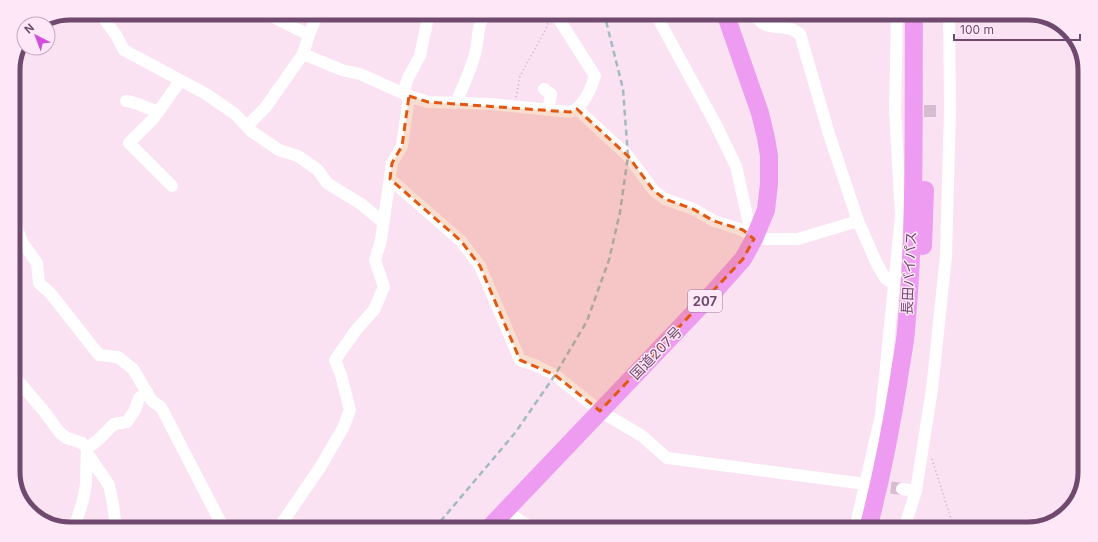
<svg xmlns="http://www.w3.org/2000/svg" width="1098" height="542" font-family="Inter,'Noto Sans JP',sans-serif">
	<rect width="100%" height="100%" fill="#fae2f3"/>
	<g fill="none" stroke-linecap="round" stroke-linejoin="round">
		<g stroke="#d8bcd2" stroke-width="12" stroke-dasharray="12 6" stroke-linecap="butt">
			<polyline points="906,111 938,111"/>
			<polyline points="873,485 902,489"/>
		</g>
		<g stroke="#d29fce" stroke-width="1.5" stroke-dasharray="1 3" stroke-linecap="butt">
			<polyline points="516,97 520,76 547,27 548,21"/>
			<polyline points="932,459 954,529"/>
		</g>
		<g stroke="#fff" stroke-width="12">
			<polyline points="100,13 116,35 124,50 206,94 235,114 251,131 279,150 298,156 318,170 327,183 361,204 383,222"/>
			<polyline points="268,13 277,19 309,35"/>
			<polyline points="655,13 715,123 736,166 749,224 754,239"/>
			<path d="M756 13C760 31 778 25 791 29 794 30 797 32 800 34L829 134 858 221 877 264 885 278 895 285"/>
			<path d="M303 54 342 70 360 74 409 96 428 102 491 104 570 112C584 107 591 89 595 76L555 13"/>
			<polyline points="544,89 551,94 548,110"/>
			<polyline points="403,93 408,78 420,56 427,22 433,13"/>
			<path d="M126 101C137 102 147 109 158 111"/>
			<path d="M456 103C463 86 472 68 476 50 479 35 477 26 485 13"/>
			<polyline points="577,109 628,156 654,191 665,199 693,209 714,221 743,230 754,239 798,239 858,221"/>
			<polyline points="247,126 265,108 303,54 309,35 318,13"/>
			<polyline points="390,179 461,241 480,266 520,360 535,365 555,375 600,411 642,436 667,458 873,485"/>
			<polyline points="172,186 129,143 153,119 180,81"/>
			<polyline points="13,208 17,228 22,242 37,263 39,283 51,294 99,355 118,357 133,369 152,401 161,407 224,529"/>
			<polyline points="13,375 43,410 60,433 67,438 82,443 87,448"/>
			<polyline points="87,453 109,485 113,504 116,529"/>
			<polyline points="902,489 916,491"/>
			<polyline points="505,511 534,529"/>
			<polyline points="74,529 83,500 86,484 87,448 97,441 114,424 127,422 135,410 139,398 147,392"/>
			<polyline points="278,529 321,466 343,428 350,410 341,375 335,360 356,330 374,310 384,287 375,260 381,240 392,163 402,146 409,96"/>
			<polyline points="855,529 881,415 901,216 895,111 897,13"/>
			<polyline points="904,529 916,491 932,389 946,256 950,109 949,13"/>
		</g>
		<g stroke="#ed9cf1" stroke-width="18">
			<polyline points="923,246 925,190"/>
			<polyline points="488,529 710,296 743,259 754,239 766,210 769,184 769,156 766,138 760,113 725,13"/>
			<path d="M868 529C881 479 891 429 899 378 901 362 905 346 906 330 916 225 913 119 914 13"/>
		</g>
		<polyline stroke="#a2bbc2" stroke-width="2.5" stroke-dasharray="6 4" stroke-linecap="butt" points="434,529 515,433 555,375 587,321 609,260 620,212 628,156 623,89 604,13"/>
	</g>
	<path fill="#e25811" fill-opacity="0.2" stroke="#e25811" stroke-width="3" stroke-dasharray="8 5" stroke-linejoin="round" d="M409 96 428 102 570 112 577 109 628 156 654 191 665 199 693 209 714 221 743 230 754 239 743 259 600 411 555 375 520 360 480 266 461 241 390 179 392 163 402 146Z"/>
	<g text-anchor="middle" stroke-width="3" stroke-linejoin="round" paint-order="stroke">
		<rect fill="#fee8f7" stroke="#9b7997" stroke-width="1" x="688" y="290" width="34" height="22" rx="3"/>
		<g font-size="13" font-weight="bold" fill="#704a6e">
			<text x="705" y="306">207</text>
		</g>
		<g font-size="14" fill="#704a6e" stroke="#fee8f7">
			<text transform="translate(909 273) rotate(-87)" y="5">長田バイパス</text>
			<text transform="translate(656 353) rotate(-46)" y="5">国道207号</text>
		</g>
	</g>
	<path d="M0 0H1098V542H0ZM70 20H1028A50 50 0 0 1 1078 70V472A50 50 0 0 1 1028 522H70A50 50 0 0 1 20 472V70A50 50 0 0 1 70 20Z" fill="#fee8f7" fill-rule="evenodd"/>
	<path fill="none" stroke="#704a6e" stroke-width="5" d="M70 20H1028A50 50 0 0 1 1078 70V472A50 50 0 0 1 1028 522H70A50 50 0 0 1 20 472V70A50 50 0 0 1 70 20Z"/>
	<g transform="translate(36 36) rotate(318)"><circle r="19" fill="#fee8f7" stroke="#c5a9c0"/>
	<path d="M0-3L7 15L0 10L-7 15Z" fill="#d24edd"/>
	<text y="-6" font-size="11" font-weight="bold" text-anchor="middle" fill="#704a6e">N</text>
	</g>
	<path d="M954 34v6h126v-6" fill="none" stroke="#704a6e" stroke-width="2"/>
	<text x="960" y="34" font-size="12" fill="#704a6e" stroke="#fee8f7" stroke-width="3" paint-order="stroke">100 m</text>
</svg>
